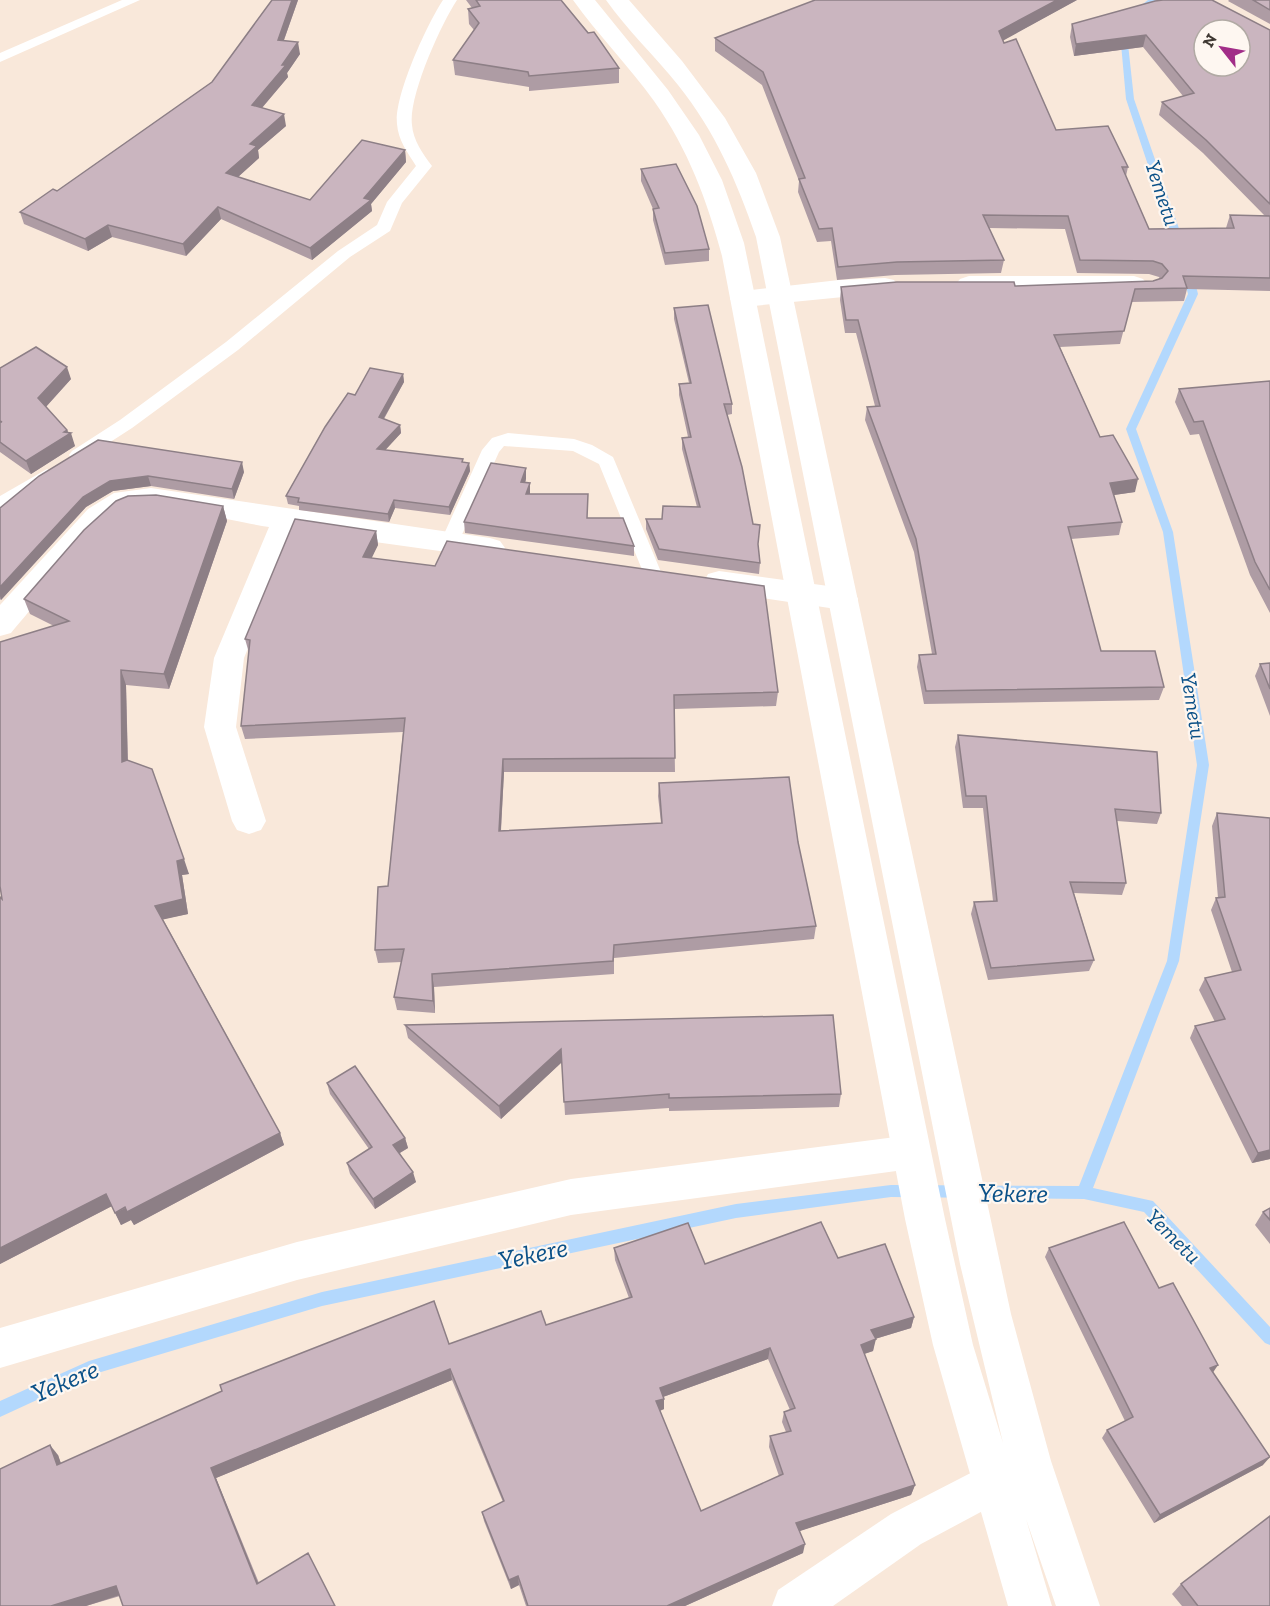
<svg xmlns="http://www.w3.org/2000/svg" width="1270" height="1606" font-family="'Zilla Slab',serif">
	<rect width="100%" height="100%" fill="#f9e8da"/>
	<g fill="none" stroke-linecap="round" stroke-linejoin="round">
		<g fill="#b3d8fd" fill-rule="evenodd">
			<polygon points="1148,0 1157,0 1140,15 1134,15 1134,11"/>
			<polygon points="1120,33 1127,35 1134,99 1184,243 1182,245 1179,246 1174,243 1126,99"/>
			<polygon points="1188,271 1193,274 1198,294 1136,429 1173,532 1209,765 1179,961 1093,1188 1153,1201 1270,1327 1270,1345 1265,1343 1144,1212 1084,1199 891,1197 736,1218 322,1306 91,1375 0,1417 0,1401 89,1361 322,1292 736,1204 891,1185 1079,1186 1167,961 1197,765 1163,532 1126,429 1188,294 1183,274"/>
		</g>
		<g fill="#fff" fill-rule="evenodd">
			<polygon points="122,0 140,0 0,62 0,53"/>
			<path d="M443 0H457C441 24 408 97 412 125 413 140 423 154 432 166L402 203 390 231 350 257 238 350 132 428 84 459H72L69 455 72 451 120 420 226 342 338 251 377 225 387 202 416 166C408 153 398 140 397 124 394 96 427 24 443 0Z"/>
			<polygon points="508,433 574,439 592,445 613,457 661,572 659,577 645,577 643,572 599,464 573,451 504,446 499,452 456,548 442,548 440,543 482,450 492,438"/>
			<polygon points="47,469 56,475 53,479 0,510 0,496"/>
		</g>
		<g fill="#fff" fill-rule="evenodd">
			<polygon points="969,276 1134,276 1143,279 1147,284 1143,289 1134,292 969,292 960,289 956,284 960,279"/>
			<polygon points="885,278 894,280 898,286 894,292 743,307 734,305 730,299 734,293 743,291 839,280"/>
			<path d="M151 488 490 538 500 541 505 548 500 555 490 558 296 531 244 658 236 727 266 821 261 830 249 834 237 830 232 821 204 727 214 658 269 527C236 522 161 503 132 509 105 515 33 608 11 633L0 636V605L88 509 114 493Z"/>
			<polygon points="719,571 843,588 854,591 858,599 854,607 843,610 708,590 704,582 708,574"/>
			<polygon points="911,1135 924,1140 930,1152 924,1164 911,1169 571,1215 297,1280 0,1368 0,1328 297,1242 571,1179"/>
			<polygon points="992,1462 1007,1468 1013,1483 1007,1498 921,1544 833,1606 772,1606 778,1590 891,1514"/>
		</g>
		<path fill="#fff" fill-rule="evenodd" d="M573 0H595L668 90 699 135 722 180 744 243 945 1219 973 1345 1003 1443 960 1264 756 237C737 182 715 131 678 85 655 56 627 30 606 0H629L682 61 725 118 756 173 780 237 1011 1314 1051 1461 1100 1606H1056L1026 1519 1052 1606H1008L933 1345 905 1219 722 256C707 200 688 149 654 101 629 66 598 35 573 0Z"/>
	</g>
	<g fill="#ae9ca4" fill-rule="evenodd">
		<polygon points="272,0 298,0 284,40 300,54 287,73 288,77 262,108 286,126 258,150 259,158 238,177 310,200 405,150 406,162 371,204 372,211 312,260 221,219 186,256 112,237 88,251 24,224 20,212 57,191 212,82"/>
		<polygon points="466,0 561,0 619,68 619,83 529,91 529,87 455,75 453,60 474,30 469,24 468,9 472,8"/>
		<polygon points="1077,0 1003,40 1056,130 1128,167 1126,176 1149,229 1226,228 1230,215 1265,216 1203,153 1159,115 1162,102 1183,96 1143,47 1074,56 1070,37 1072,24 1270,30 1270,291 1187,289 1184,301 1131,302 1120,344 1060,347 1100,437 1135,492 1114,495 1122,522 1119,535 1071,539 1101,651 1164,687 1159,700 924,704 917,667 919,655 932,654 914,552 865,420 867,407 875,406 856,333 845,333 840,300 841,287 1015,286 1153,281 1160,279 1159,277 1149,274 1077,273 1065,229 989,228 1004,260 1001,273 895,275 837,280 831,241 817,242 798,192 799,181 762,85 715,51 715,38"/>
		<polygon points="1229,0 1270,0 1270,24 1228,1"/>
		<polygon points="641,169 709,249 709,261 665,265 653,220 653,209 641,181"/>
		<polygon points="674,308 732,404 732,414 727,415 758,546 760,563 759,574 658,560 646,529 646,519 662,519 697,507 682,449 682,438 688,437 679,395 679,384 689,383 674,319"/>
		<polygon points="0,368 71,379 46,407 68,432 75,446 31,474 0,452"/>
		<polygon points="403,374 404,382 384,419 400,425 401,433 385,450 469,463 470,471 450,515 395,508 389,522 299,510 299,506 288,504 286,496 355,395"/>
		<polygon points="1270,381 1270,613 1250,575 1199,434 1190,435 1175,402 1179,389"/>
		<polygon points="244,472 234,499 151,486 113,491 86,507 1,600 0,599 0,508 39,476"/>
		<polygon points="526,479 525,483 530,483 530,494 588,518 634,546 634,556 465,533 464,522"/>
		<polygon points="223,506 227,521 169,689 126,685 128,760 189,874 182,875 188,914 163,919 280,1133 284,1145 134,1225 131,1220 121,1225 112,1206 0,1264 0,897 2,899 54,626 30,614 24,599"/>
		<polygon points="376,531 378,545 371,558 778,692 776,706 674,709 675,772 504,772 501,831 661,823 658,796 659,783 798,842 816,926 814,939 614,958 614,974 434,987 435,1013 397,1010 394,997 402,962 378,963 375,950 388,886 403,732 245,739 241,726 249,653 245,639"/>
		<polygon points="1270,663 1270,716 1255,676 1260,664"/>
		<polygon points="958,735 1161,813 1157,824 1117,821 1126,883 1122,895 1074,893 1094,960 1089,971 988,980 971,914 974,902 993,901 983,808 963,808 955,747"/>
		<polygon points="1217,813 1270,818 1270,1159 1252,1163 1190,1038 1195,1026 1215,1022 1199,990 1205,978 1232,972 1211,910 1216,898 1218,898 1212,826"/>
		<polygon points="405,1025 841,1094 839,1107 669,1111 669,1108 565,1115 562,1062 501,1119 408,1038"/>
		<polygon points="327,1083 405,1138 408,1148 400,1153 416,1182 375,1209 350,1174 347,1163 369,1149 330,1094"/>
		<polygon points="1270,1208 1270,1244 1255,1225 1263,1212"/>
		<path d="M614 1248 705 1264 838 1258 914 1317 911 1328 875 1339 873 1351 864 1354 915 1485 911 1495 799 1531 803 1553 685 1606H526L519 1585 511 1589 484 1521 482 1512 503 1502 452 1380 216 1478 259 1583 335 1606 120 1596 86 1606H0L58 1455 61 1464 449 1344 546 1325 629 1298 615 1260ZM768 1359 790 1410 784 1412 782 1422 786 1432 770 1436 769 1447 779 1476 701 1511 660 1411 664 1409 663 1397Z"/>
		<polygon points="1049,1248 1159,1288 1263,1465 1154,1523 1102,1438 1107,1430 1125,1421 1045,1257"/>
		<polygon points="1181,1584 1270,1606 1182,1606 1172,1594"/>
	</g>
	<g fill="#8d7f86">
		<polygon points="292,0 298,0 280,51 278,40"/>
		<polygon points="1057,0 1077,0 997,44 999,31"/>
		<polygon points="1146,35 1143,47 1074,56 1076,44"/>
		<polygon points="298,42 300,54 287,73 288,77 254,117 252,105 282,65"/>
		<polygon points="284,114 286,126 258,150 259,158 229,185 226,173 250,144"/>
		<polygon points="405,150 406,162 371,204 372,211 312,260 310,248 364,198"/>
		<polygon points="218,207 221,219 186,256 183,244"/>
		<polygon points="108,225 112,237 88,251 85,239"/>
		<polygon points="67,367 71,379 42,411 38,398"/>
		<polygon points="403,374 404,382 380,425 379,417"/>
		<polygon points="400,425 401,433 379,457 377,449"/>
		<polygon points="67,430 69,434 71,433 75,446 31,474 26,461"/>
		<polygon points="242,462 244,472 234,499 232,489"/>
		<polygon points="469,463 470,471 450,515 449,507"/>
		<polygon points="526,468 526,479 522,493 521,482"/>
		<polygon points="148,476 151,486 113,491 86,507 1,600 0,596 0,587 83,497 110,481"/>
		<polygon points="1138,479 1135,492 1107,496 1110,483"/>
		<polygon points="530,483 530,494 526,494"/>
		<polygon points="394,500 395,508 389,522 388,514"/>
		<polygon points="223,506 227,521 169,689 164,674"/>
		<polygon points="376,531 378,545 365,572 363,557"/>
		<polygon points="121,670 126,685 128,777 122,762"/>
		<polygon points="503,759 504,772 500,844 499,831"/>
		<polygon points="184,859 189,874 182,875 188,914 161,920 155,906 177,861"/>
		<polygon points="432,974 434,987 435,1013 433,1001"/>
		<polygon points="561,1049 562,1062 501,1119 499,1106"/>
		<polygon points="280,1133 284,1145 134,1225 131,1220 121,1225 115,1213"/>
		<polygon points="405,1138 408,1148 396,1155 393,1145"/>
		<polygon points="1270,1150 1270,1159 1252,1163 1258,1153"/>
		<polygon points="413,1172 416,1182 375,1209 373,1199"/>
		<polygon points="106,1194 112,1206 0,1264 0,1248"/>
		<polygon points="914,1317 911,1328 868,1341 871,1330"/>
		<polygon points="876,1339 873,1351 858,1356 861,1345"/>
		<polygon points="770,1348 768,1359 660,1398 660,1388"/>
		<polygon points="1218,1365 1212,1374 1210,1368"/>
		<polygon points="450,1369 452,1380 216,1478 262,1593 257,1584 211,1468"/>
		<polygon points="664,1399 664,1409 656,1412 656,1401"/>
		<polygon points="50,1445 58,1455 65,1475 57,1465"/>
		<polygon points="1270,1457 1263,1465 1154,1523 1160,1515"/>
		<polygon points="915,1485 911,1495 794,1533 796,1523"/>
		<polygon points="805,1544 803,1553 685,1606 667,1606"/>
		<polygon points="518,1576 519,1585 511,1589 509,1580"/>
		<polygon points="116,1586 123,1594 86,1606 51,1606"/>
	</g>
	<g fill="#cab5bf" stroke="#8d7f86" stroke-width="1.5" fill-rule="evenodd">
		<polygon points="272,0 292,0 278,40 298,42 282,65 286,65 252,105 284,114 250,144 257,146 226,173 310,200 362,140 405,150 364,198 371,200 310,248 218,207 183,244 108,225 85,239 20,212 53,189 57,191 212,82"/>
		<polygon points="476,0 561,0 588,33 594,32 619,68 529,76 528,72 453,60 479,23 468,9 480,6"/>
		<polygon points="815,0 1057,0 999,31 1004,43 1016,39 1056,130 1108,126 1128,167 1122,167 1149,229 1234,228 1230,215 1270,216 1270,278 1183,276 1187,288 1135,289 1124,331 1054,335 1100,437 1113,435 1138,479 1110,483 1122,522 1068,527 1101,651 1155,651 1164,687 926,691 919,655 936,654 916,539 867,407 880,406 858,320 846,320 841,287 897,282 1014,282 1015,286 1153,281 1162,278 1168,271 1162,264 1153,261 1080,260 1068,216 983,215 1004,260 897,262 838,267 832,228 819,229 799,179 805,178 763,72 715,38"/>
		<path d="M1163 0H1212L1270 30V204L1206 140 1162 102 1194 93 1146 35 1076 44 1072 24 1155 1ZM1204 30H1240V66H1204Z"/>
		<polygon points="1253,0 1270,0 1270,10"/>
		<polygon points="676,164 697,206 709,249 665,253 653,209 659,208 641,169"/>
		<polygon points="708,305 732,404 724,404 742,467 753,524 760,525 758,544 760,563 659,549 646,519 662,519 663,506 700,507 682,438 691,437 679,384 691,383 674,308"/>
		<polygon points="36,347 67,367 38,398 67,430 64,432 71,433 26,461 0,442 0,422 2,422 0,421 0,368"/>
		<polygon points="370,368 403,374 379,417 400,425 377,449 463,459 462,462 469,463 449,507 394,500 388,514 298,502 299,498 286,496 325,427 348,393 355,395"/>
		<polygon points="1270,381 1270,590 1255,562 1203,421 1194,422 1179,389"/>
		<polygon points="98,440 242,462 232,489 148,476 110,481 83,497 0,587 0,508 39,476"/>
		<polygon points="491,463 526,468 521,482 530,483 526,494 588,494 587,518 623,518 634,546 464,522"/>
		<polygon points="156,495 223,506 164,674 121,670 122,762 127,760 152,769 184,859 177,861 183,899 155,906 280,1133 127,1212 125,1207 115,1213 106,1194 0,1248 0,897 2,899 0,886 0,642 69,621 24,599 84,530 116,501 128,496"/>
		<polygon points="295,519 376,531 363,557 435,566 447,541 764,586 778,692 674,695 675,758 503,759 499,831 662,823 659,783 789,777 798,842 816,926 614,945 613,961 432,974 433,1001 394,997 404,949 375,950 378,887 388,886 405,718 241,726 250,640 245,639"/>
		<polygon points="1270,663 1270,689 1260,664"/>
		<polygon points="958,735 1157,752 1161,813 1115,809 1126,883 1070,882 1094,960 991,968 974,902 997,901 986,796 966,796"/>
		<polygon points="1217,813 1270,818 1270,1150 1258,1153 1195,1026 1225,1019 1205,978 1241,970 1216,898 1225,897"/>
		<polygon points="833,1015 841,1094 669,1098 669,1094 564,1102 561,1049 499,1106 405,1025"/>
		<polygon points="355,1066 405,1138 393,1145 413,1172 373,1199 347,1163 372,1147 327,1083"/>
		<polygon points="1270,1208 1270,1220 1263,1212"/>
		<path d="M821 1222 838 1258 885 1244 914 1317 871 1330 876 1339 861 1345 915 1485 796 1523 805 1544 667 1606H528L518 1576 509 1580 482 1512 504 1501 450 1369 211 1468 257 1584 308 1553 335 1606H123L116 1586 51 1606H0V1469L50 1445 57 1465 222 1391 220 1385 434 1301 449 1344 541 1311 546 1325 632 1297 614 1248 688 1223 705 1264ZM770 1348 795 1408 784 1412 791 1431 770 1436 783 1474 701 1511 656 1401 664 1399 660 1388Z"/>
		<polygon points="1124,1222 1159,1288 1173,1283 1218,1365 1210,1368 1270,1457 1160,1515 1107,1430 1133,1417 1049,1248"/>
		<polygon points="1270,1516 1270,1606 1198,1606 1181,1584"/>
	</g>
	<g text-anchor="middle" stroke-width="4.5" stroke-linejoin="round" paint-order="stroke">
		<g font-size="22" font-style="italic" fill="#0b5188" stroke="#fef7f1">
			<text transform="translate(1163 193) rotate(72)" y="8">Yemetu</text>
			<text transform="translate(1194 706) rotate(81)" y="8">Yemetu</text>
			<text transform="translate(1174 1236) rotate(45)" y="8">Yemetu</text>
		</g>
		<g font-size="27" font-style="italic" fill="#0b5188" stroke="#fef7f1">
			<text transform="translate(1013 1193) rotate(1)" y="9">Yekere</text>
			<text transform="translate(533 1254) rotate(-12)" y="9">Yekere</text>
			<text transform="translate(65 1381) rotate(-23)" y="9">Yekere</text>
		</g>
	</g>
	<g transform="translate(1222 48) rotate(301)"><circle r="28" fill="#fef7f1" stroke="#b1aaa4" stroke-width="1.5"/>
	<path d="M0-4.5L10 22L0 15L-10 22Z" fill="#a22d88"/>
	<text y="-9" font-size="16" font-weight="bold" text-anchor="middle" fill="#3e3731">N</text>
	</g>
</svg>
